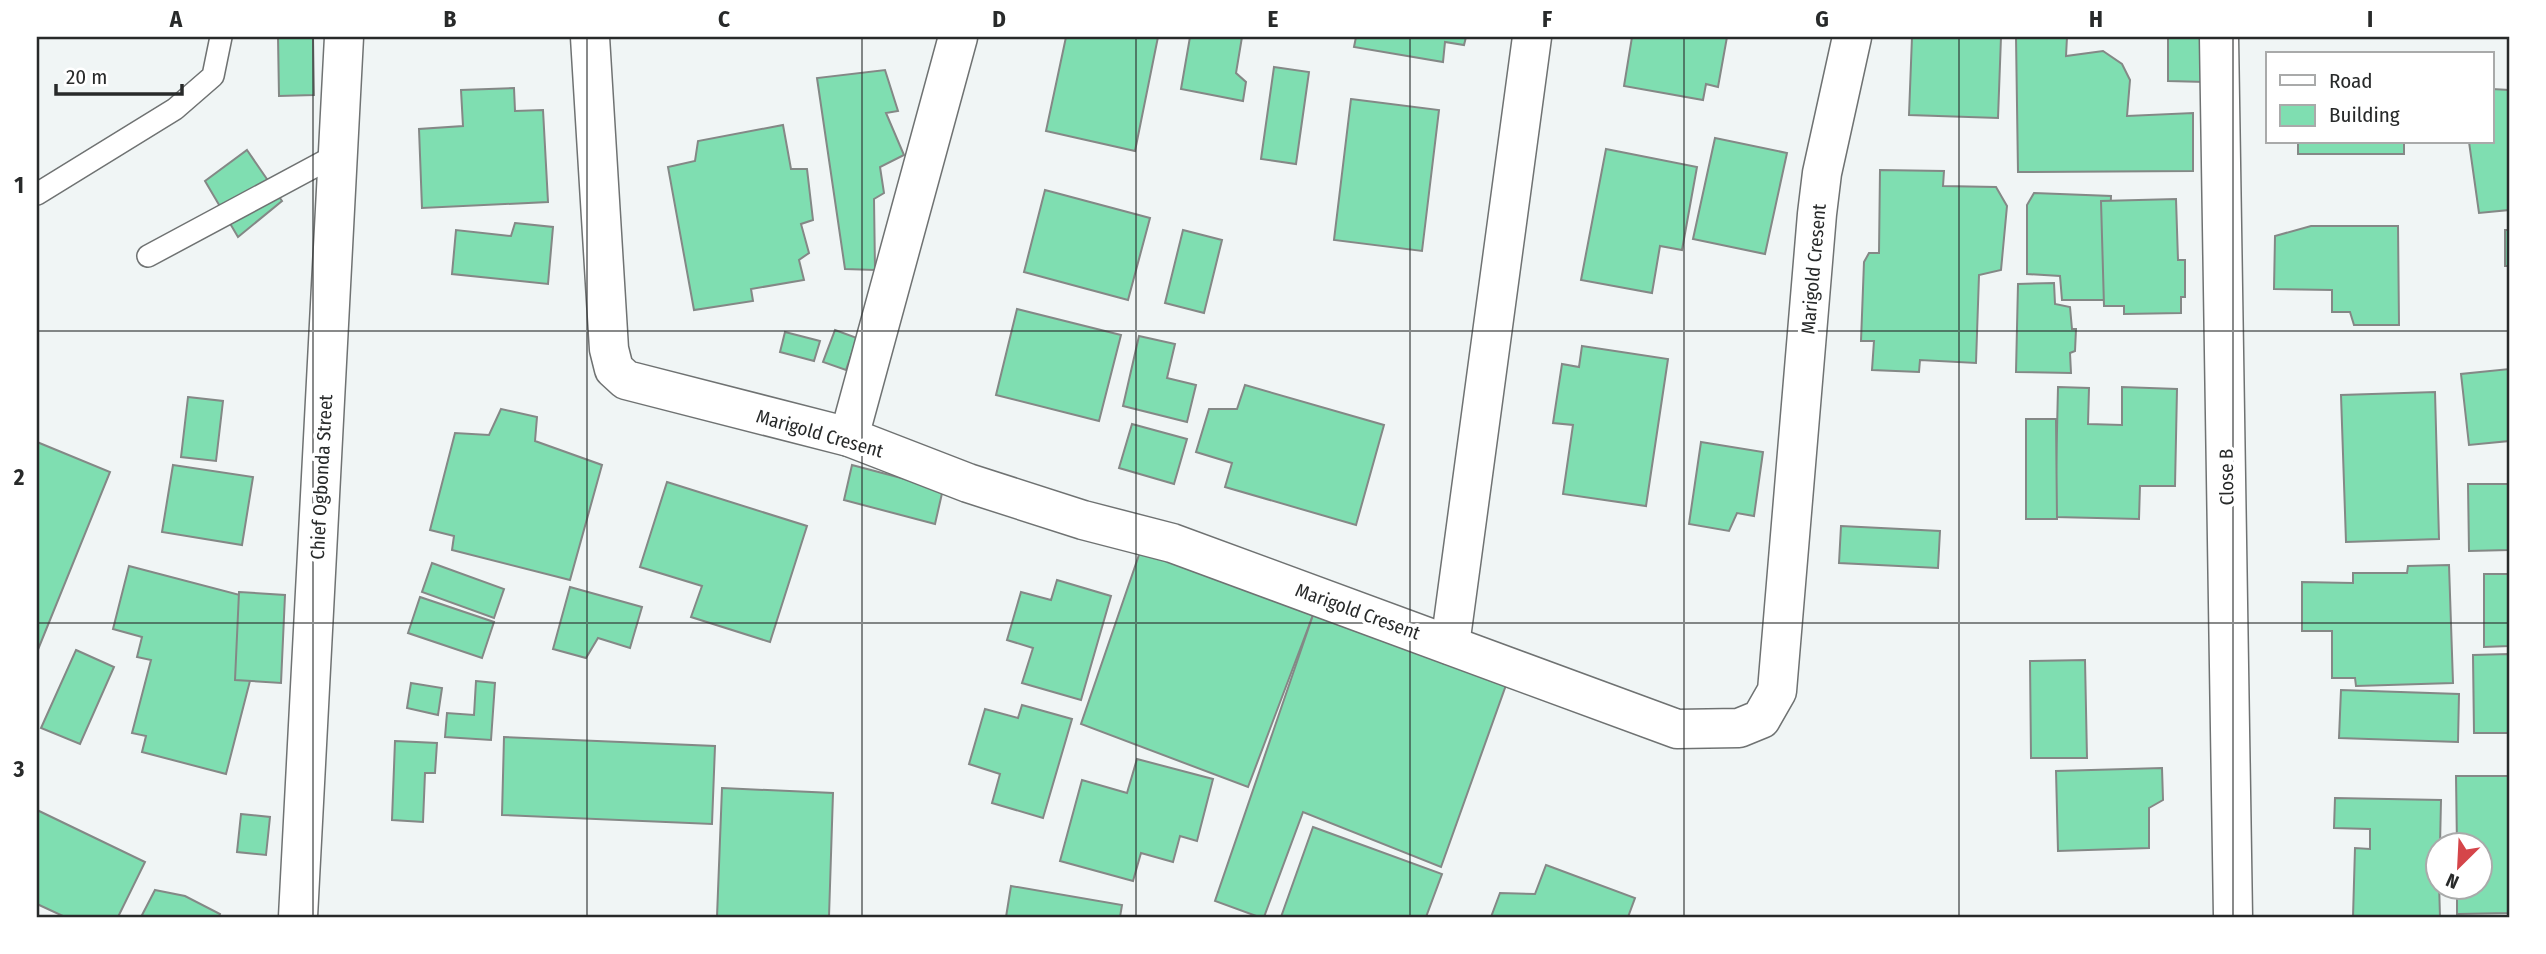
<svg xmlns="http://www.w3.org/2000/svg" width="2546" height="954" font-family="'Fira Sans Condensed',sans-serif">
	<rect width="100%" height="100%" fill="#f0f5f5"/>
	<g fill="#7fdeb1" stroke="#848886" stroke-width="2">
		<polygon points="278,37 313,37 314,95 279,96"/>
		<polygon points="1066,37 1158,37 1135,151 1046,131"/>
		<polygon points="1190,37 1242,37 1236,73 1246,82 1243,101 1181,89"/>
		<polygon points="1356,37 1466,37 1464,45 1445,42 1443,62 1354,47"/>
		<polygon points="1632,37 1727,37 1718,87 1706,84 1703,100 1624,86"/>
		<polygon points="1912,37 2001,37 1998,118 1909,115"/>
		<polygon points="2016,37 2067,37 2066,56 2103,51 2122,64 2130,80 2127,116 2193,113 2193,171 2018,172"/>
		<polygon points="2168,37 2206,37 2205,82 2168,81"/>
		<polygon points="1274,67 1309,72 1296,164 1261,159"/>
		<polygon points="885,70 898,111 886,113 904,155 880,167 884,193 874,199 875,270 845,269 817,78"/>
		<polygon points="514,88 515,111 543,110 548,202 422,208 419,129 463,126 461,90"/>
		<polygon points="2492,89 2509,90 2509,210 2479,213 2469,142 2492,142"/>
		<polygon points="1351,99 1439,110 1422,251 1334,240"/>
		<polygon points="783,125 791,169 807,169 813,220 801,224 809,253 799,260 804,280 751,289 753,301 694,310 668,167 695,161 698,141"/>
		<polygon points="1715,138 1787,153 1765,254 1693,239"/>
		<rect x="2298" y="142" width="106" height="12"/>
		<polygon points="1606,149 1697,167 1682,250 1660,246 1652,293 1581,280"/>
		<polygon points="247,150 282,201 238,237 205,181"/>
		<polygon points="1880,170 1944,171 1943,186 1996,187 2007,206 2001,270 1979,275 1976,363 1920,360 1919,372 1872,370 1874,341 1861,341 1864,262 1869,253 1879,253"/>
		<polygon points="1045,190 1150,218 1128,300 1024,272"/>
		<polygon points="2034,193 2111,196 2107,300 2062,300 2060,276 2027,274 2027,205"/>
		<polygon points="2176,199 2178,260 2185,260 2185,297 2181,297 2181,313 2124,314 2124,306 2104,306 2101,201"/>
		<polygon points="515,223 553,227 548,284 452,274 456,230 511,236"/>
		<polygon points="2311,226 2398,226 2399,325 2354,325 2350,312 2332,312 2332,290 2274,289 2275,236"/>
		<polygon points="1183,230 1222,240 1204,313 1165,303"/>
		<rect x="2505" y="230" width="4" height="36"/>
		<polygon points="2054,283 2055,304 2070,307 2072,329 2076,329 2075,351 2070,353 2071,373 2016,372 2018,284"/>
		<polygon points="1017,309 1121,335 1099,421 996,395"/>
		<polygon points="835,330 857,338 846,370 823,362"/>
		<polygon points="785,332 820,341 814,361 780,352"/>
		<polygon points="1139,336 1175,344 1167,378 1196,385 1187,422 1123,406"/>
		<polygon points="1582,346 1668,359 1646,506 1563,494 1573,425 1553,423 1562,364 1579,367"/>
		<polygon points="2509,369 2509,441 2469,445 2461,374"/>
		<polygon points="1245,385 1384,425 1356,525 1225,487 1232,463 1196,452 1209,409 1237,409"/>
		<polygon points="2058,387 2089,388 2088,424 2122,425 2122,387 2177,389 2175,486 2140,486 2139,519 2055,517"/>
		<polygon points="2435,392 2439,539 2346,542 2341,395"/>
		<polygon points="188,397 223,401 216,461 181,457"/>
		<polygon points="501,409 537,417 535,441 602,465 570,580 452,550 454,536 430,530 455,433 489,435"/>
		<polygon points="2026,419 2056,419 2057,519 2026,519"/>
		<polygon points="1132,424 1187,439 1174,484 1119,468"/>
		<polygon points="37,442 110,472 37,652"/>
		<polygon points="1701,442 1763,452 1754,516 1737,513 1729,531 1689,524"/>
		<polygon points="173,465 253,477 242,545 162,532"/>
		<polygon points="852,465 943,489 935,524 844,500"/>
		<polygon points="667,482 807,526 770,642 691,617 702,586 640,567"/>
		<polygon points="2468,484 2509,484 2509,550 2469,551"/>
		<polygon points="1841,526 1940,531 1938,568 1839,563"/>
		<polygon points="1141,549 1313,615 1248,787 1081,724"/>
		<polygon points="432,563 504,589 494,618 422,592"/>
		<polygon points="2449,565 2453,683 2356,686 2355,678 2332,678 2332,631 2302,631 2302,582 2353,583 2353,573 2407,573 2408,566"/>
		<polygon points="129,566 270,603 226,774 142,752 146,736 132,733 151,660 137,657 142,637 113,629"/>
		<polygon points="2484,574 2509,574 2509,646 2484,647"/>
		<polygon points="1057,580 1111,596 1081,700 1022,683 1033,648 1007,640 1021,592 1051,600"/>
		<polygon points="570,587 642,607 630,648 598,638 586,658 553,649"/>
		<polygon points="239,592 285,595 281,683 235,680"/>
		<polygon points="420,597 494,622 482,658 408,633"/>
		<polygon points="1313,615 1506,685 1441,867 1303,812 1264,917 1259,917 1215,901"/>
		<polygon points="76,650 114,667 80,744 41,728"/>
		<polygon points="2509,654 2509,733 2474,733 2473,655"/>
		<polygon points="2085,660 2087,758 2031,758 2030,661"/>
		<polygon points="476,681 495,683 491,740 445,737 447,713 474,715"/>
		<polygon points="411,683 442,688 438,715 407,708"/>
		<polygon points="2341,690 2459,694 2458,742 2339,738"/>
		<polygon points="1022,705 1072,719 1043,818 992,803 1000,774 969,764 985,709 1018,718"/>
		<polygon points="504,737 715,746 712,824 502,815"/>
		<polygon points="395,741 437,743 435,773 425,773 423,822 392,820"/>
		<polygon points="1137,759 1213,779 1197,841 1180,836 1173,862 1141,853 1133,881 1060,861 1082,780 1127,793"/>
		<polygon points="2162,768 2163,800 2149,808 2149,848 2058,851 2056,771"/>
		<polygon points="2456,776 2509,776 2509,913 2457,914 2457,888 2480,888 2480,846 2457,846"/>
		<polygon points="722,788 833,793 829,917 717,917"/>
		<polygon points="2335,798 2441,800 2440,846 2438,846 2440,917 2353,917 2355,848 2370,849 2370,829 2334,828"/>
		<polygon points="37,810 145,862 118,917 65,917 37,904"/>
		<polygon points="241,814 270,817 266,855 237,852"/>
		<polygon points="1313,827 1442,874 1426,917 1281,917"/>
		<polygon points="1546,865 1635,898 1628,917 1491,917 1500,893 1535,894"/>
		<polygon points="1011,886 1122,905 1120,917 1006,917"/>
		<polygon points="155,890 185,896 220,914 219,917 141,917"/>
	</g>
	<g fill="none" stroke-linecap="round" stroke-linejoin="round">
		<defs>
			<g id="service">
				<polyline points="37,194 175,109 213,76 221,37"/>
				<polyline points="148,256 338,154"/>
			</g>
			<g id="minor">
				<polyline points="590,37 609,349 614,369 626,380 849,437 968,483 1083,520 1172,543 1677,729 1739,728 1761,719 1777,691 1817,214 1822,173 1852,37"/>
				<polyline points="2219,37 2233,917"/>
				<polyline points="849,437 958,37"/>
				<polyline points="1450,645 1532,37"/>
				<polyline points="298,917 344,37"/>
			</g>
		</defs>
		<use href="#service" stroke="#6f7272" stroke-width="24"/>
		<use href="#minor" stroke="#6f7272" stroke-width="41"/>
		<use href="#service" stroke="#fff" stroke-width="21"/>
		<use href="#minor" stroke="#fff" stroke-width="38"/>
	</g>
	<path fill="none" stroke="#282a2a" stroke-width="2" stroke-opacity="0.55" d="M313 37V917M587 37V917M862 37V917M1136 37V917M1410 37V917M1684 37V917M1959 37V917M2233 37V917M37 331H2509M37 623H2509"/>
	<g text-anchor="middle" stroke-width="7" stroke-linejoin="round" paint-order="stroke">
		<g font-size="19" fill="#282a2a" stroke="#fff">
			<text transform="translate(1813 269) rotate(-85)" y="7">Marigold Cresent</text>
			<text transform="translate(820 433) rotate(16)" y="7">Marigold Cresent</text>
			<text transform="translate(321 477) rotate(-87)" y="7">Chief Ogbonda Street</text>
			<text transform="translate(2226 477) rotate(-91)" y="7">Close B</text>
			<text transform="translate(1358 611) rotate(20)" y="7">Marigold Cresent</text>
		</g>
	</g>
	<rect width="2546" height="954" fill="none" stroke="#ffffff" stroke-width="77"/>
	<rect x="2266" y="52" width="228" height="91" fill="#ffffff" stroke="#a9aaaa" stroke-width="2"/>
	<rect x="2280" y="75" width="35" height="10" fill="#ffffff" stroke="#a9aaaa" stroke-width="2"/>
	<text x="2329" y="88" font-size="21" fill="#282a2a">Road</text>
	<rect x="2280" y="105" width="35" height="21" fill="#7fdeb1" stroke="#a9aaaa" stroke-width="2"/>
	<text x="2329" y="122" font-size="21" fill="#282a2a">Building</text>
	<g transform="translate(2459 866) rotate(204)"><circle r="33" fill="#ffffff" stroke="#a9aaaa" stroke-width="2"/>
	<path d="M0-5L12 26L0 18L-12 26Z" fill="#d5454a"/>
	<text y="-10" font-size="19" font-weight="bold" text-anchor="middle" fill="#282a2a">N</text>
	</g>
	<path d="M56 84v10h126v-10" fill="none" stroke="#282a2a" stroke-width="3.5"/>
	<text x="66" y="84" font-size="21" fill="#282a2a" stroke="#ffffff" stroke-width="5" paint-order="stroke">20 m</text>
	<rect x="38" y="38" width="2470" height="878" fill="none" stroke="#282a2a" stroke-width="2.5"/>
	<g font-size="23" text-anchor="middle" font-weight="bold" fill="#282a2a">
		<text x="176" y="27">A</text>
		<text x="450" y="27">B</text>
		<text x="724" y="27">C</text>
		<text x="999" y="27">D</text>
		<text x="1273" y="27">E</text>
		<text x="1547" y="27">F</text>
		<text x="1822" y="27">G</text>
		<text x="2096" y="27">H</text>
		<text x="2370" y="27">I</text>
		<text x="19" y="193">1</text>
		<text x="19" y="485">2</text>
		<text x="19" y="777">3</text>
	</g>
</svg>
